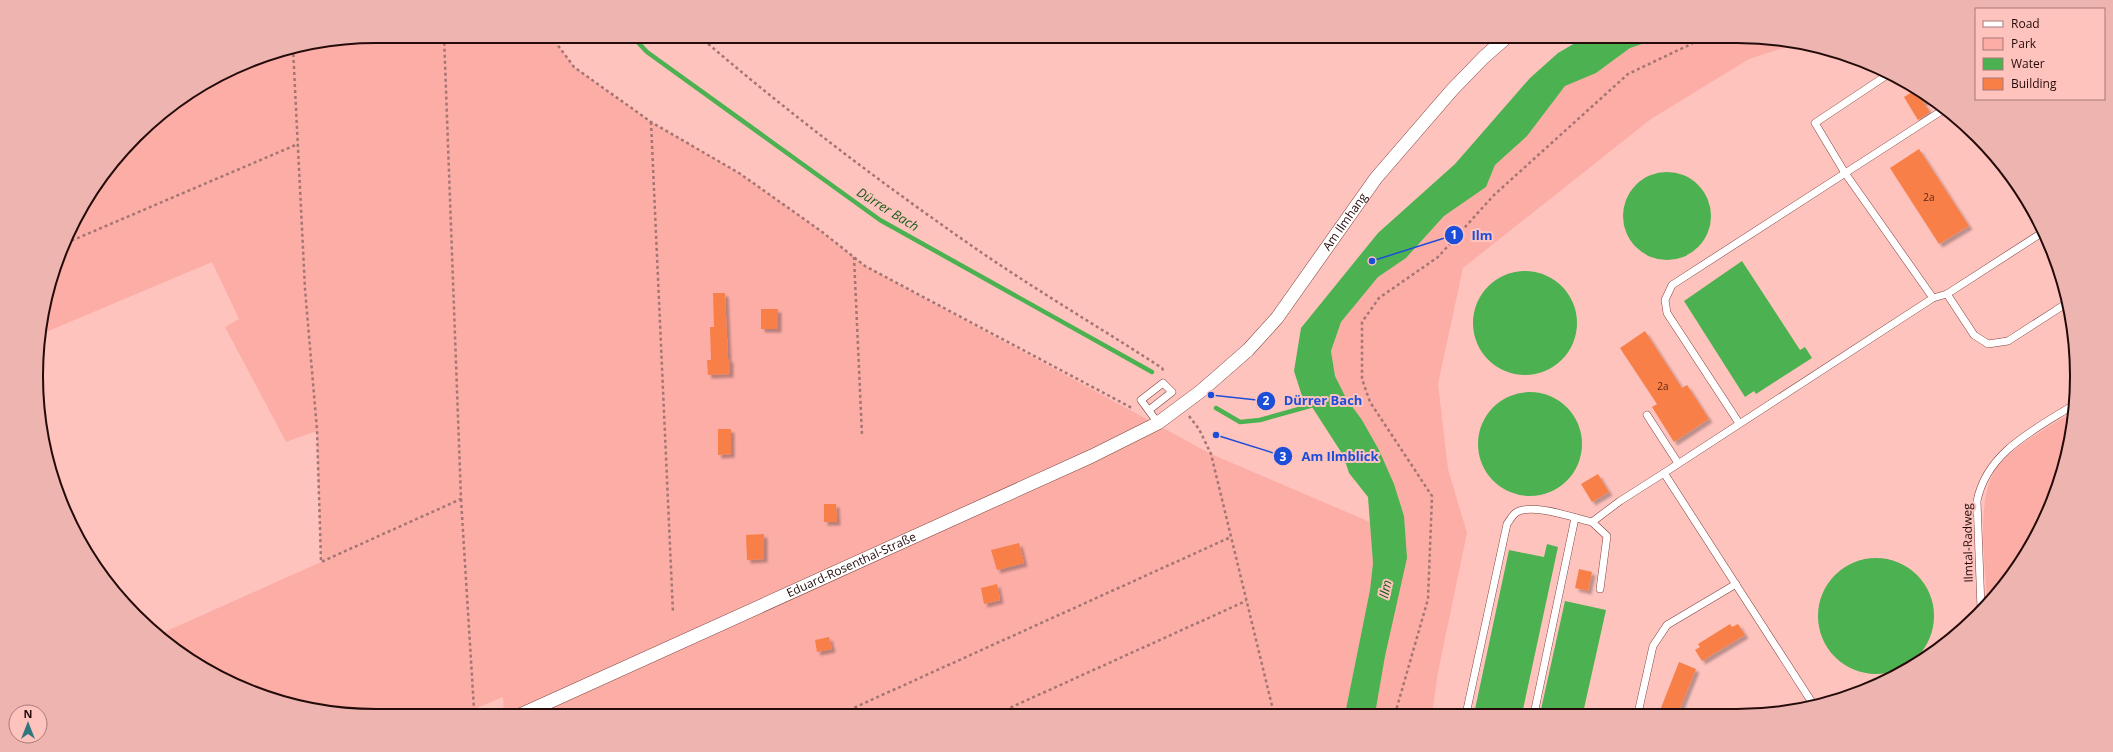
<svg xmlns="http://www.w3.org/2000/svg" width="2113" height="752" font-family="'Open Sans',sans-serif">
	<defs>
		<filter id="shadow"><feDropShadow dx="3.5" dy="3.5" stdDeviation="1" flood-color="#0004"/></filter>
	</defs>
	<rect width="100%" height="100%" fill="#ffc3be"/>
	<g fill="#fcada6">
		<polygon points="376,36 551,36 574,67 651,122 739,173 821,231 865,266 1211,454 1370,522 1373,563 1370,590 1345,714 504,716 503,697 458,716 376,716 288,704 187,659 158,635 321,562 317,431 286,442 225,327 239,319 212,262 39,335 71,225 106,169 152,121 246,62 310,42"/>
		<polygon points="1686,36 1737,36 1796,44 1749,59 1651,119 1463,268 1438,384 1448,469 1467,533 1438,672 1432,714 1375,714 1404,516 1394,484 1379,450 1362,420 1346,398 1335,376 1331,351 1341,322 1378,277 1406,258 1444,216 1486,187 1495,165 1527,136 1565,86 1596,73 1630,48 1663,37"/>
		<path d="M2064 417 2073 418 2065 464 2031 546 1987 600C1985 563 1975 495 1998 466 2016 445 2042 431 2064 417Z"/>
	</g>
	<g fill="#4cb150">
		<polygon points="1587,36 1686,36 1663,37 1630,48 1596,73 1565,86 1527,136 1495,165 1486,187 1444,216 1406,258 1378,277 1341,322 1331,351 1335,376 1346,398 1362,420 1379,450 1394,484 1404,516 1407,558 1385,656 1375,714 1345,714 1370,590 1373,563 1368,497 1349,473 1343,455 1312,407 1302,396 1294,371 1301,328 1378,233 1455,164 1530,78 1558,53"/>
		<circle cx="1667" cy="216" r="44"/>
		<polygon points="1742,261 1800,350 1805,347 1812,358 1756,394 1754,391 1745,397 1684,301"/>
		<circle cx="1525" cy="323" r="52"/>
		<circle cx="1530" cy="444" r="52"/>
		<polygon points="1547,544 1558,547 1522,714 1474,714 1509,550 1544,557"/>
		<circle cx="1876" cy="616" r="58"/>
		<polygon points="1565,601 1606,610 1583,713 1540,714"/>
	</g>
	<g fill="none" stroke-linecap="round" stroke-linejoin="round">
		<g stroke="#4cb150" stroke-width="4.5">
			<polyline points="632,36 647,52 880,220 1152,372"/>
			<polyline points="1216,408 1240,422 1260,420 1317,404"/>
		</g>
	</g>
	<g fill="#f87f46" filter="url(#shadow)">
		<polygon points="1917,89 1930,98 1923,102 1930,112 1918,120 1904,97"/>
		<polygon points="1919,149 1969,226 1939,244 1890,168"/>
		<polygon points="713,293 725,293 728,359 730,359 730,374 708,375 707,360 711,360 710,327 714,327"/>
		<rect x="761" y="309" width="17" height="20"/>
		<polygon points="1645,331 1682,388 1687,385 1709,419 1674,442 1652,407 1657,404 1620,348"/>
		<polygon points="718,429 731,429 731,454 718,455"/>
		<polygon points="1598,474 1609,492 1592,502 1581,484"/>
		<polygon points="824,504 836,504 837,522 824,522"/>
		<polygon points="764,534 764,559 747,560 746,535"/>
		<polygon points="1019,543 1024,563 997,570 991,550"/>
		<polygon points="1579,569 1592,572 1588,591 1575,588"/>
		<polygon points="997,584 1000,600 984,604 981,588"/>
		<polygon points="1730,624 1732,627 1738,624 1745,635 1702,661 1695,650 1700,647 1698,644"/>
		<polygon points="829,637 832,649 817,652 815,640"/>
		<polygon points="1679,662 1696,669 1678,713 1659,713"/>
	</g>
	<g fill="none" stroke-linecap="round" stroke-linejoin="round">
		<defs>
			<g id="lane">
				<polyline points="1890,73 1815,123 1845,173 1933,298"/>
				<polyline points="1947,294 1974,335 1988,344 2008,341 2067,303"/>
				<polyline points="1149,410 1172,392 1163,383 1141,400 1158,423"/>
				<polyline points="1647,415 1678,463"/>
				<polyline points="1739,423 1667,313 1665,300 1672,285 1946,108"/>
				<polyline points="1592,522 1607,536 1600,589"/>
				<path d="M1981 608 1977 501C1987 451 2036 429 2075 404"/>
				<polyline points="1813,704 1664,473 1933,298 1947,294 2043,232"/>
				<polyline points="1638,713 1653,646 1667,625 1736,584"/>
				<path d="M1466 714 1507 524C1510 520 1512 515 1517 512 1532 503 1575 518 1592 522L1620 501 1664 473"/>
				<polyline points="1534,714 1575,518"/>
			</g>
			<g id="street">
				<path id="s1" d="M518 716 1092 456 1158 423 1201 391 1248 350 1277 318 1376 178 1452 90 1484 57 1508 36"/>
			</g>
		</defs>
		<use href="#lane" stroke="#80423e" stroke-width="8"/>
		<use href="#street" stroke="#80423e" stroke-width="14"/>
		<g stroke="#a37673" stroke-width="2.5" stroke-dasharray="3 3" stroke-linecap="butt">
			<polyline points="551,36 574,67 651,122 739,173 821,231 865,266 1132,408"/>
			<path d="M699 36C786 111 877 180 972 246 1034 289 1099 327 1162 368L1164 372"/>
			<polyline points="293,48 305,289 317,430 321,562 461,499 444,36"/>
			<polyline points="651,122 673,613"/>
			<polyline points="66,243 298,144"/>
			<polyline points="854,257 862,435"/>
			<polyline points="1189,416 1199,429 1211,454 1274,714"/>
			<polyline points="461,499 474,709 477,716"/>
			<polyline points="1395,714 1428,599 1432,496 1370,402 1362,379 1362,322 1379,298 1438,257 1494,195 1628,74 1708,36"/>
			<polyline points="838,715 1231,537"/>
			<polyline points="994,715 1246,601"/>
		</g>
		<use href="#lane" stroke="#fff" stroke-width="7"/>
		<use href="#street" stroke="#fff" stroke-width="13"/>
	</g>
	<g text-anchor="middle" stroke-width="4" stroke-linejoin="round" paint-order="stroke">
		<g font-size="10" fill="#592819">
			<text x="1929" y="201">2a</text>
			<text x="1663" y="390">2a</text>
		</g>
		<g font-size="12" fill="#240b0a" stroke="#ffc3be">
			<text dy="4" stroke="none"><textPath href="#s1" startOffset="981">Am Ilmhang</textPath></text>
			<text transform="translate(1968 543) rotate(-91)" y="4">Ilmtal-Radweg</text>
			<text dy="4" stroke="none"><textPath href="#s1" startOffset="366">Eduard-Rosenthal-Straße</textPath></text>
		</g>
		<g font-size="13" font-style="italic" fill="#185c1d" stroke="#ffc3be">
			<text transform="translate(888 209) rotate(32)" y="5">Dürrer Bach</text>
			<text transform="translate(1385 589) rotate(-77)" y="5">Ilm</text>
		</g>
	</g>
	<path d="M0 0H2113V752H0ZM376 43H1737A333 333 0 0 1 2070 376V376A333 333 0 0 1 1737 709H376A333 333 0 0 1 43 376V376A333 333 0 0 1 376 43Z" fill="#edb4b0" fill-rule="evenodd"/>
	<path fill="none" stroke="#240b0a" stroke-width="2" d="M376 43H1737A333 333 0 0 1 2070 376V376A333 333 0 0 1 1737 709H376A333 333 0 0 1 43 376V376A333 333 0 0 1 376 43Z"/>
	<path fill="none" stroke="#1d4ed8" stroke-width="1.5" d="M1372 261L1454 235M1211 395L1266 401M1216 435L1283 456"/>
	<g fill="#1d4ed8" stroke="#ffc3be" stroke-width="1.5">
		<circle cx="1372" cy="261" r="4"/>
		<circle cx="1211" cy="395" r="4"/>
		<circle cx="1216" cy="435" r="4"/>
		<circle cx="1454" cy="235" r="10"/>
		<circle cx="1266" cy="401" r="10"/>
		<circle cx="1283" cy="456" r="10"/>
	</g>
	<g font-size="12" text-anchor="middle" font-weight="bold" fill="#fff">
		<text x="1454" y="239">1</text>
		<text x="1266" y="405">2</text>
		<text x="1283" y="461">3</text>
	</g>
	<g font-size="13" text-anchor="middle" font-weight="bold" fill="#1d4ed8" stroke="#ffc3be" stroke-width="4" stroke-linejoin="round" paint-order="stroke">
		<text x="1482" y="240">Ilm</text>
		<text x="1323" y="405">Dürrer Bach</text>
		<text x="1340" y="461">Am Ilmblick</text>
	</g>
	<rect x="1975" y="8" width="130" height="92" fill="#ffc3be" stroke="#a77976"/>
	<rect x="1983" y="21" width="20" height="6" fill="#ffffff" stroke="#a77976"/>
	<text x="2011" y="28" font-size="12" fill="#240b0a">Road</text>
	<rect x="1983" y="38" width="20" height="12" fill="#fcada6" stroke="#a77976"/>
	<text x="2011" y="48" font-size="12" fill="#240b0a">Park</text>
	<rect x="1983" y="58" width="20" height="12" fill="#4cb150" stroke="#a77976"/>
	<text x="2011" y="68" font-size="12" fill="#240b0a">Water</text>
	<rect x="1983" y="78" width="20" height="12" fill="#f87f46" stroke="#a77976"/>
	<text x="2011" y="88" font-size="12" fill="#240b0a">Building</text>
	<g transform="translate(28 724)"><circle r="19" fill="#ffc3be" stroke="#a77976"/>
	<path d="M0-3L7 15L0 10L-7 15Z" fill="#30787f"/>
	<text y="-6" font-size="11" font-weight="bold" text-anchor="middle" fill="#240b0a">N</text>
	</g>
</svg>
